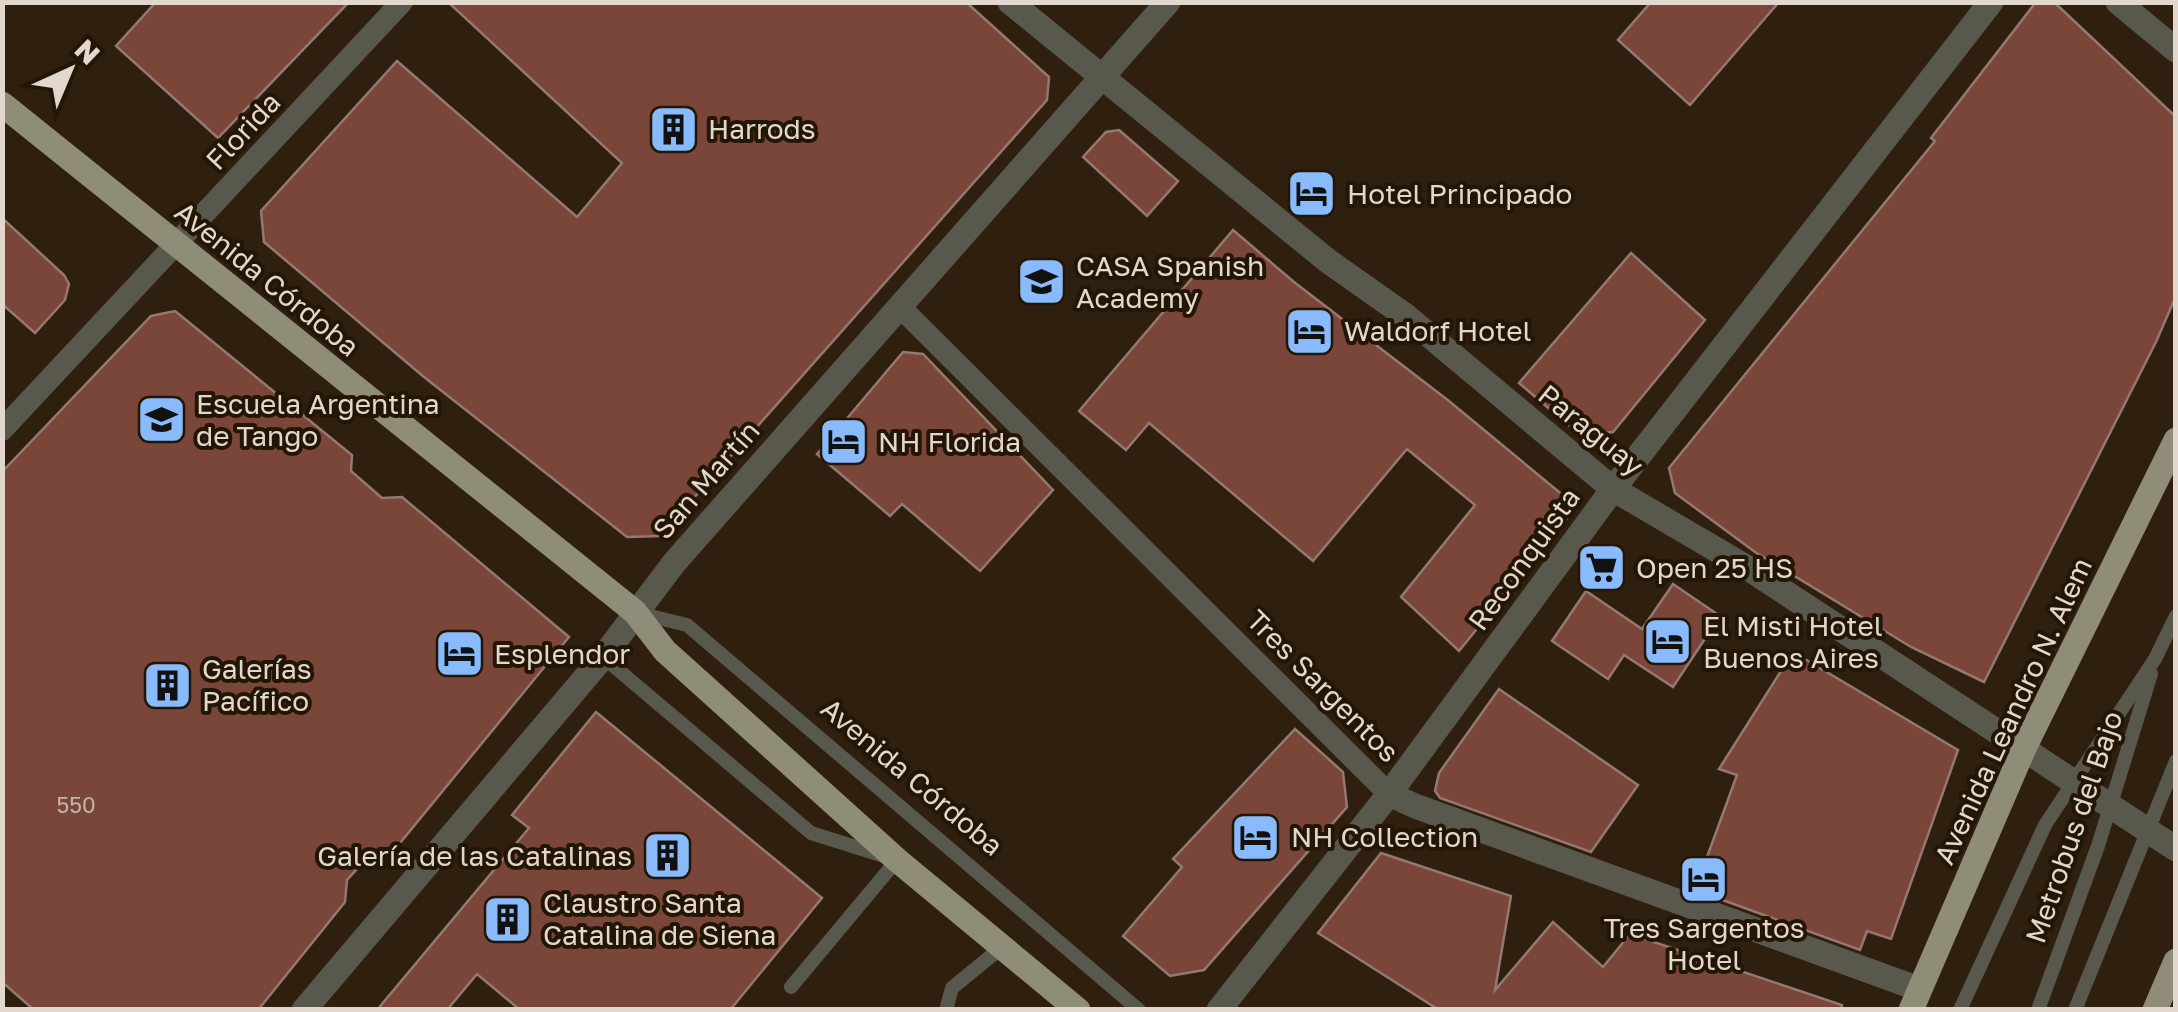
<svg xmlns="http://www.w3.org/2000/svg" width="2178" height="1012" font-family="'Golos Text',sans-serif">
	<rect width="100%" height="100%" fill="#2e1f0e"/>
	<g fill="#7a463a" stroke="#947871" stroke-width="2.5">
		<polygon points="156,2 349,2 218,138 116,46"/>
		<polygon points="448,2 966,2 1049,77 1047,100 660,536 627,537 424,377 264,242 261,211 397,61 577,217 622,163"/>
		<polygon points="1651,2 1779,2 1690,105 1618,40"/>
		<polygon points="2036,2 2054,2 2176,117 2176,296 2156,342 1984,682 1911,647 1755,552 1675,493 1669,468 1935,141 1931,138"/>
		<polygon points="1119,130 1178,181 1147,216 1083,157 1106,132"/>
		<polygon points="2,218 64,275 69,284 65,300 35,333 2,304"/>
		<polygon points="1233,230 1294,282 1449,401 1565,497 1567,518 1459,651 1401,597 1475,505 1407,449 1313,561 1149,423 1126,450 1079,411"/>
		<polygon points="1631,253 1705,320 1613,432 1580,435 1519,383"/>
		<polygon points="175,311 352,455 351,471 382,498 402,497 569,637 391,854 370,855 347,880 345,902 258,1010 34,1010 2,982 2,472 151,316"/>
		<polygon points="903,352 923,354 1053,490 980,571 902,504 890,516 817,454"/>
		<polygon points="1673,584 1720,616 1673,687 1624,655 1608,679 1552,641 1586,591 1642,629"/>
		<polygon points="1793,652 1958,750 1891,939 1867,931 1860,950 1695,890 1737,775 1719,769"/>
		<polygon points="1499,689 1638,785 1591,852 1440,798 1435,791 1439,773"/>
		<polygon points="596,712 822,898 730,1010 520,1010 477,974 447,1010 377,1010 529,828 512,815"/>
		<polygon points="1295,729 1343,772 1347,807 1204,970 1170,976 1123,936 1182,867 1173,859"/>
		<polygon points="1381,853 1511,896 1495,990 1553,922 1603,967 1630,934 1842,1005 1841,1010 1439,1010 1318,933"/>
	</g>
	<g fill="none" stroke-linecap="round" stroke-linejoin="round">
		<g stroke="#59584d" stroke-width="14">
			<polyline points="638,613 687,625 1139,1010"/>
			<polyline points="603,657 811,833 897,860 791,987"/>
			<polyline points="946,1010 952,988 1002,947"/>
			<polyline points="1960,1010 2045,825 2155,659 2176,616"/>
			<polyline points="2038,1010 2098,846 2151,674"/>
			<polyline points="2075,1010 2176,761"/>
		</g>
		<g stroke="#59584d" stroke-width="22">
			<polyline points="899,306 1389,794"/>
			<polyline points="2,430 402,2"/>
		</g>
		<g stroke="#59584d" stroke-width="25">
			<polyline points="1010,2 1328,261 1406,316 1613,489 1751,570 2176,849"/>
			<polyline points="2118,2 2176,50"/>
			<polyline points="1389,794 1415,806 1919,989"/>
			<polyline points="304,1010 603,657 674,563 1168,2"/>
			<polyline points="1219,1010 1389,794 1613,489 1991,2"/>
		</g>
		<g stroke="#8f8d77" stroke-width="25">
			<polyline points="2,104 635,612 665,651 897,860 1078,1010"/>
			<polyline points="1911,1010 2024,748 2176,440"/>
			<polyline points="2155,1010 2176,961"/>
		</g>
	</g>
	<defs>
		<symbol id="building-square" viewBox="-11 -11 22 22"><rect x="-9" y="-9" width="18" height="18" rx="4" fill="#89bafc" stroke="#241605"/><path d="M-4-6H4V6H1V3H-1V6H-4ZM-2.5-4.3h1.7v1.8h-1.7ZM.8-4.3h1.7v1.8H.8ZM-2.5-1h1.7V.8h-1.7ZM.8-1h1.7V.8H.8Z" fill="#111"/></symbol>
		<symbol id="hotel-square" viewBox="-11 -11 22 22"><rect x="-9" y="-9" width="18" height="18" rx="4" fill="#89bafc" stroke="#241605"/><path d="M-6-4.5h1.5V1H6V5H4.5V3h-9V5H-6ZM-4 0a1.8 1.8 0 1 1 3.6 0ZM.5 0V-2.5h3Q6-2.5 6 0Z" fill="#111"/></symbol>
		<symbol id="school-square" viewBox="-11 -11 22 22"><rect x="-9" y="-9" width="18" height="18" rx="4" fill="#89bafc" stroke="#241605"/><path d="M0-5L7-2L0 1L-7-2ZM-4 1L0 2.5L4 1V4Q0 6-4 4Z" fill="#111"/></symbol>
		<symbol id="university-square" viewBox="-11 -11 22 22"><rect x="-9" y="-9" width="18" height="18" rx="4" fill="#89bafc" stroke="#241605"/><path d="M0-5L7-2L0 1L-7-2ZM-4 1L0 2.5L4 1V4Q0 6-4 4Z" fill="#111"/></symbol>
		<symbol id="supermarket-square" viewBox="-11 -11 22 22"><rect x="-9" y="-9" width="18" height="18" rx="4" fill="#89bafc" stroke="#241605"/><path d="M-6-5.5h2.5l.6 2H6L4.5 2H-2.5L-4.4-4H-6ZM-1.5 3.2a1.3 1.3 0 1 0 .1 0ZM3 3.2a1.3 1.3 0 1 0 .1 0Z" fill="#111"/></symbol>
	</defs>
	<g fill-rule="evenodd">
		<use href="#building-square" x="646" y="102" width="55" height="55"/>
		<use href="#hotel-square" x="1284" y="166" width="55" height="55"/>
		<use href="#school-square" x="1014" y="254" width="55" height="55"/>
		<use href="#hotel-square" x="1282" y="304" width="55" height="55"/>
		<use href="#university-square" x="134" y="392" width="55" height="55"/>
		<use href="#hotel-square" x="816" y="414" width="55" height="55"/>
		<use href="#supermarket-square" x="1574" y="540" width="55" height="55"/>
		<use href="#hotel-square" x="1640" y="614" width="55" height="55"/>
		<use href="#hotel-square" x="432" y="626" width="55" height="55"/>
		<use href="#building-square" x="140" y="658" width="55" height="55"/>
		<use href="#hotel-square" x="1228" y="810" width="55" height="55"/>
		<use href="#building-square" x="640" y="828" width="55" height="55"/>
		<use href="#hotel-square" x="1676" y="852" width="55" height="55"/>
		<use href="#building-square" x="480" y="892" width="55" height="55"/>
	</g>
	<g text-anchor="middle" stroke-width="8" stroke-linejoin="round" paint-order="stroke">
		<g font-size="22" fill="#c7b3a8">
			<text x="76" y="813">550</text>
		</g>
		<g font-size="28" fill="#e1d7cc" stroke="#241605" text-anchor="start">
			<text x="708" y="139">Harrods</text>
			<text x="1347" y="204">Hotel Principado</text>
			<text x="1076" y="276">CASA Spanish<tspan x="1076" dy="32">Academy</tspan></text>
			<text x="1344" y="341">Waldorf Hotel</text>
			<text x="196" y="414">Escuela Argentina<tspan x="196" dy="32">de Tango</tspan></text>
			<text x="878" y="452">NH Florida</text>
			<text x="1636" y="578">Open 25 HS</text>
			<text x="1703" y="636">El Misti Hotel<tspan x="1703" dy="32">Buenos Aires</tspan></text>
			<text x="494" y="664">Esplendor</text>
			<text x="202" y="679">Galerías<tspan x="202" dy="32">Pacífico</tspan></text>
			<text x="1291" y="847">NH Collection</text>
			<text x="632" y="866" text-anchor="end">Galería de las Catalinas</text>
			<text x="543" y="913">Claustro Santa<tspan x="543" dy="32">Catalina de Siena</tspan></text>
			<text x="1704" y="938" text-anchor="middle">Tres Sargentos<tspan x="1704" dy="32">Hotel</tspan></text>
		</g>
		<g font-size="28" fill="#e1d7cc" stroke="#241605">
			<text transform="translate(243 131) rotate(-47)" y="10">Florida</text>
			<text transform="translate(267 279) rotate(39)" y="10">Avenida Córdoba</text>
			<text transform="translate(1591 430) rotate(39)" y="10">Paraguay</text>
			<text transform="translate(706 480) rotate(-49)" y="10">San Martín</text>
			<text transform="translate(1524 559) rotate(-54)" y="10">Reconquista</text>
			<text transform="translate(1323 686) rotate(45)" y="10">Tres Sargentos</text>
			<text transform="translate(2013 711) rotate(-65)" y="10">Avenida Leandro N. Alem</text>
			<text transform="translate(912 777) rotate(40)" y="10">Avenida Córdoba</text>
			<text transform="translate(2074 827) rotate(-71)" y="10">Metrobus del Bajo</text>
		</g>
	</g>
	<rect width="2178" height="1012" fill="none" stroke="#e1d7cc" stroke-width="10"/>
	<g transform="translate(70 70) rotate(44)" stroke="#241605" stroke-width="8" paint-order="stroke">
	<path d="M0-8L18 38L0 25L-18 38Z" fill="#e1d7cc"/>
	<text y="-15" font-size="28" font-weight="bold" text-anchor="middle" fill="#e1d7cc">N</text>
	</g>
</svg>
